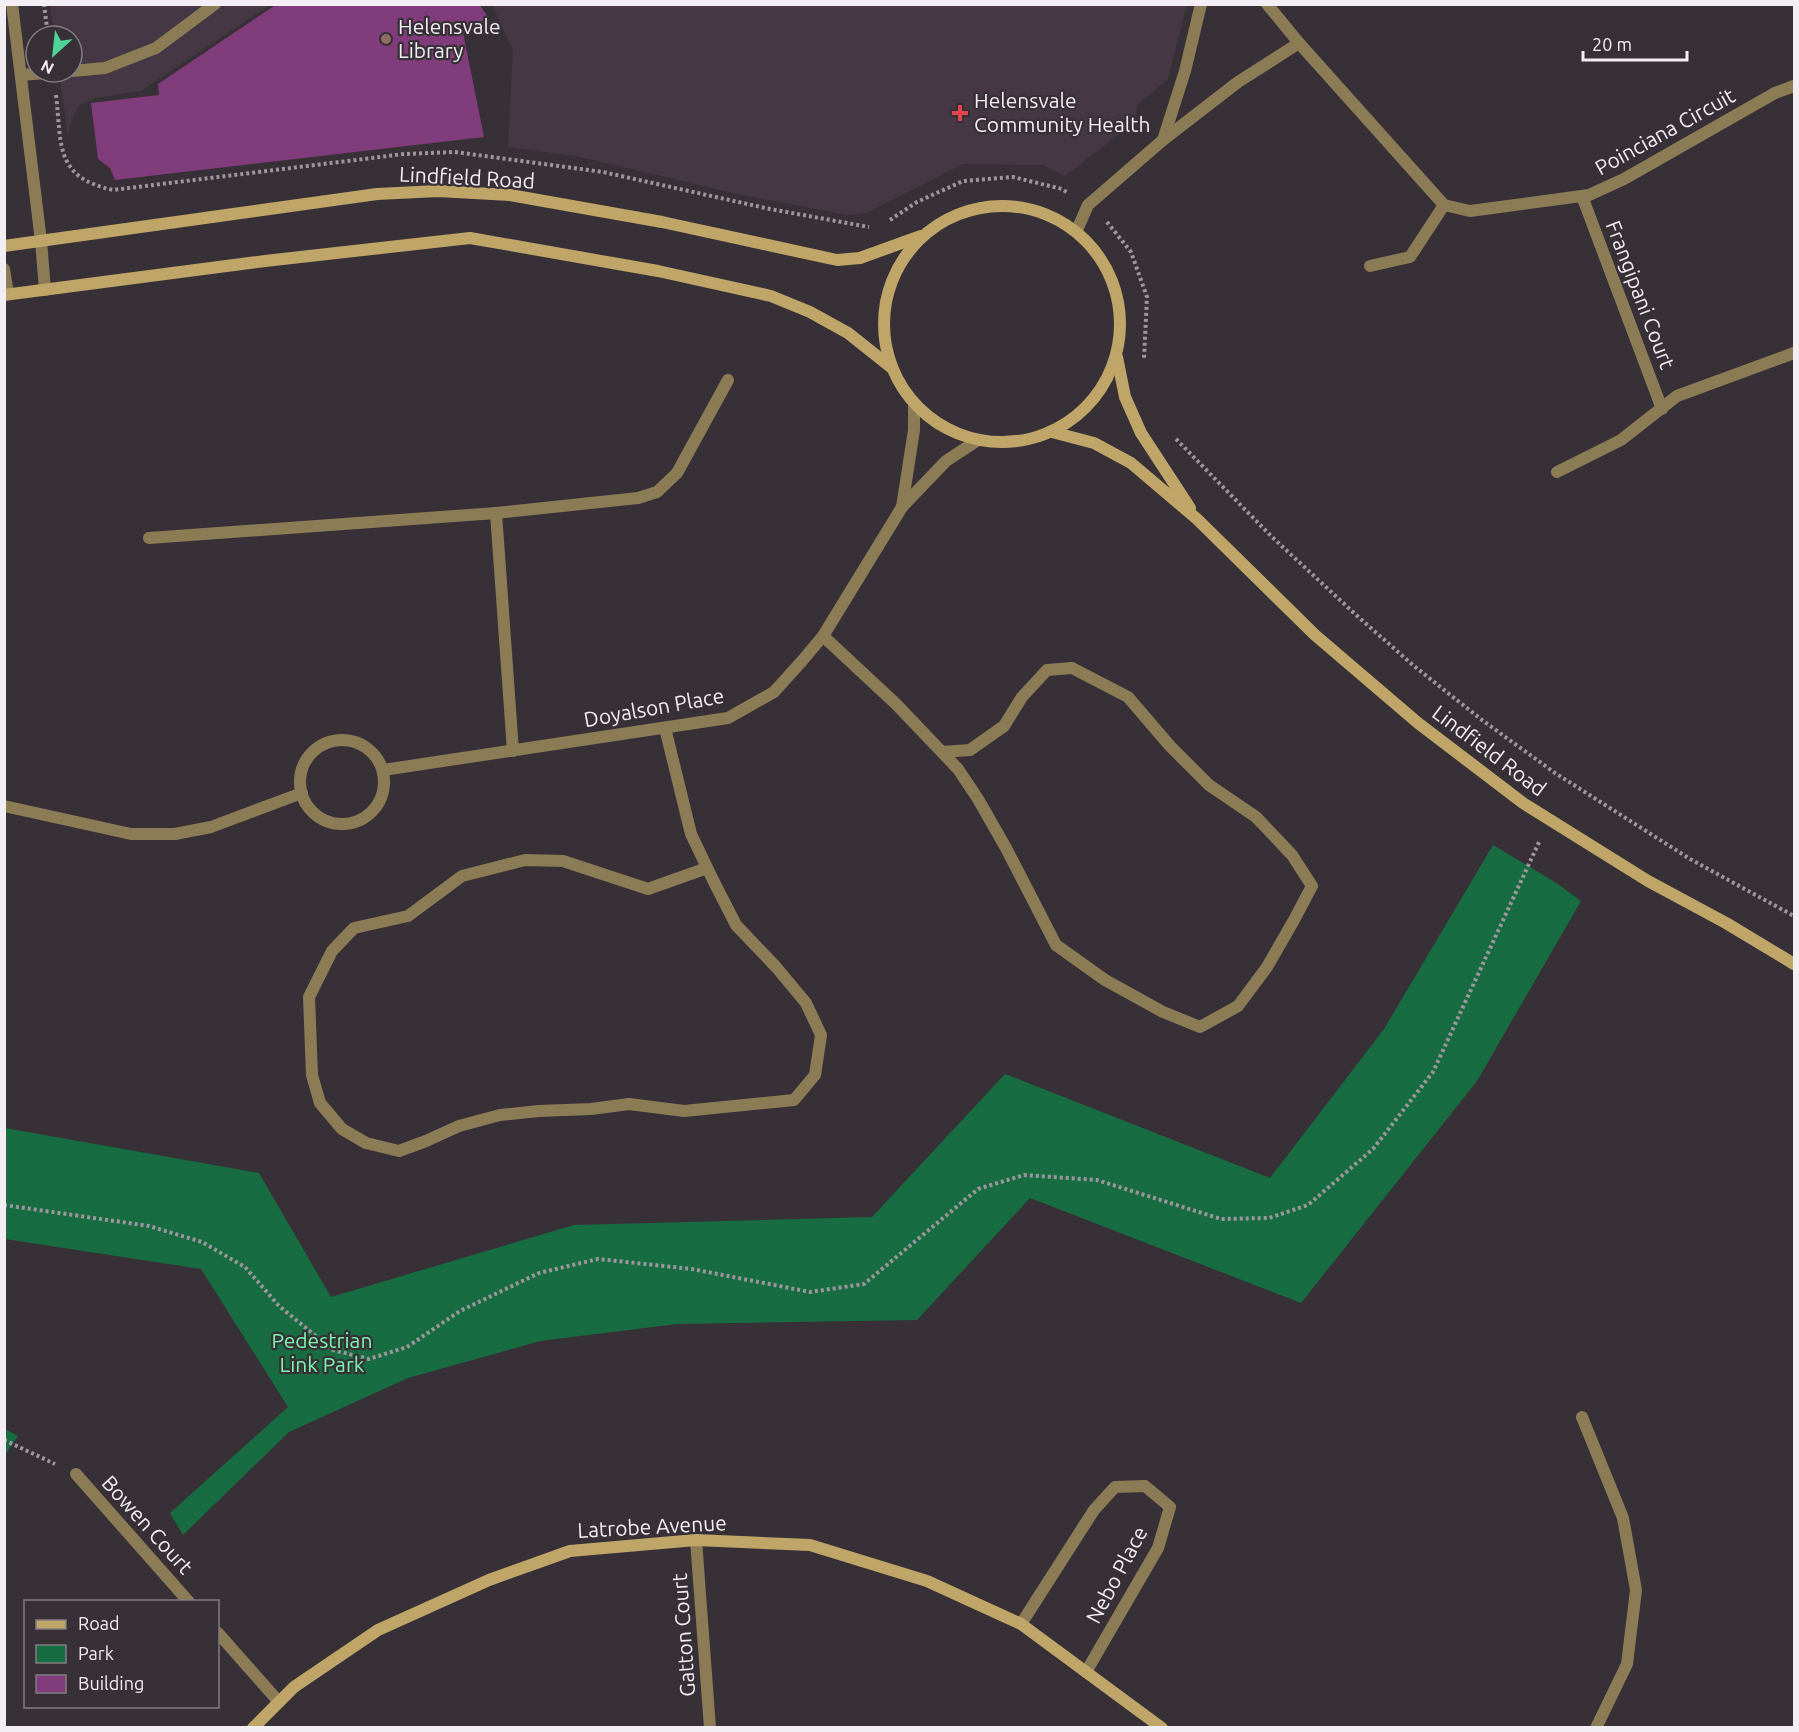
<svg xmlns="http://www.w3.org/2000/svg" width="1799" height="1732" font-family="Ubuntu,sans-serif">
	<rect width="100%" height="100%" fill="#383037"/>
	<g fill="#453844">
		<polygon points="50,5 270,5 141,91 95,98 78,106 72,118 68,135 59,72 72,72 72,36 54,36"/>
		<polygon points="492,5 1187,5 1168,79 1137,105 1136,121 1065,176 1044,165 963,164 866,213 847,215 738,194 576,156 508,147 513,50"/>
	</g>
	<g fill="#186c41">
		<polygon points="1493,845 1558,884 1581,901 1477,1081 1301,1303 1030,1198 917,1320 677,1324 540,1341 408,1378 289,1432 183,1535 170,1513 288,1407 201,1269 5,1239 5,1128 259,1173 331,1297 574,1225 872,1217 1005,1074 1270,1178 1384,1029"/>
		<polygon points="5,1429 18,1436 5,1455"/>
	</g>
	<polygon fill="#813c7c" points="277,4 479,4 488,17 463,33 484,137 115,180 110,168 98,159 91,103 159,95 158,84"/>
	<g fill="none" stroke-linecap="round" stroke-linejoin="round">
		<g stroke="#9d979d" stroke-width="4" stroke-dasharray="3 3" stroke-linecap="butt">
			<polyline points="44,4 48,36"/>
			<path d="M56 95C62 145 54 177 113 190L404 154 455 152 603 172 770 209 869 227"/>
			<polyline points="890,220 917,202 963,181 1013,177 1062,189 1068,193"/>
			<polyline points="1107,222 1131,252 1147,297 1144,359"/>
			<polyline points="1176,439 1271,536 1355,614 1414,666 1482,720 1555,773 1690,859 1794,916"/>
			<polyline points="4,1205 149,1226 202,1242 245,1267 279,1306 333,1350 369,1359 407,1347 460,1311 539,1273 598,1259 692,1269 810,1292 864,1284 978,1189 1024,1175 1097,1180 1221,1219 1269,1218 1308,1205 1373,1149 1433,1072 1540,840"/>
			<polyline points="4,1440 55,1464"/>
		</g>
		<g stroke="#8c7c56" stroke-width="12">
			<polyline points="1267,4 1299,43 1444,205 1470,211 1589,195 1624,179 1775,93 1794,86"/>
			<polyline points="72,71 105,68 156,48 215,4"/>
			<polyline points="21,75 58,72"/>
			<polyline points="1163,140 1185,71 1201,4"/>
			<polyline points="1582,196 1662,409"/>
			<polyline points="1077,230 1088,205 1163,140 1238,82 1299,43"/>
			<polyline points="1370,266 1410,257 1444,205"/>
			<polyline points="1557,472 1621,440 1677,396 1794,353"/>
			<polyline points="496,513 513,751"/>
			<polyline points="149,538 496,513 638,498 657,492 677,473 728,380"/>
		</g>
		<g stroke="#8c7c56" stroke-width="12">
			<polyline points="12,4 41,241 45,290"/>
			<polyline points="4,269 8,294"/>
			<polyline points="902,507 914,430 914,403"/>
			<polyline points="823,636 896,704 958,769 978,799 1006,848 1056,945 1105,980 1163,1012 1200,1027 1238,1006 1267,967 1294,920 1312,886 1292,855 1256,817 1209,785 1170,746 1128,697 1072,668 1047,670 1022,697 1004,726 970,750 942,752"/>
			<polyline points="665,728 691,834 713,880 736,925 776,967 806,1003 821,1035 815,1075 794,1100 684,1111 629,1104 591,1109 539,1111 500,1115 459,1126 426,1141 399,1151 366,1143 342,1129 320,1103 312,1075 309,997 332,951 354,928 408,916 462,876 525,860 563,861 648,889 707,868"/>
			<circle cx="342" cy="782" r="42"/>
			<polyline points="383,770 728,718 774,692 802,661 823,636 902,507 946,461 978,440"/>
			<polyline points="4,806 131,834 175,834 211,827 302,793"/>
			<polyline points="1582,1417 1623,1518 1636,1590 1627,1664 1596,1728"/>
			<polyline points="76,1474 189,1602"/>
			<polyline points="696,1540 710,1728"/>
			<polyline points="1021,1624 1094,1510 1115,1487 1145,1486 1170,1507 1158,1548 1086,1672"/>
			<polyline points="218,1633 279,1702"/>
		</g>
		<g stroke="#bfa567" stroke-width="12">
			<circle cx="1002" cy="324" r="118"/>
			<polyline points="4,246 377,194 438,191 510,195 662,222 837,260 860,258 921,236"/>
			<polyline points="4,295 265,261 470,238 658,271 771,296 810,312 848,333 892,368"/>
			<polyline points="1117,357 1125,397 1141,433 1190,508"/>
			<polyline points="1052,432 1094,443 1131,463 1197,519 1315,635 1418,723 1523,803 1648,881 1726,923 1794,964"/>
			<polyline points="253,1728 294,1687 378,1630 489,1580 570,1551 696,1540 810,1545 927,1581 1021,1624 1162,1728"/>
		</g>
	</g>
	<circle fill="#8d6e63" stroke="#383037" stroke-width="2" cx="386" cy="39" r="6"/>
	<path fill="#e0444e" stroke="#383037" stroke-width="2" d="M957 104h6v6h6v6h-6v6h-6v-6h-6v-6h6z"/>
	<g text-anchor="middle" stroke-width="4.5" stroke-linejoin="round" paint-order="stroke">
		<g font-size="21" fill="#f3eef3" stroke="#383037" text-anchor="start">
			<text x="398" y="34">Helensvale<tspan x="398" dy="24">Library</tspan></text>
			<text x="974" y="108">Helensvale<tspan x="974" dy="24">Community Health</tspan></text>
		</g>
		<g font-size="21" fill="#f3eef3" stroke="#383037">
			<text transform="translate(1665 132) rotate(-29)" y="7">Poinciana Circuit</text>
			<text transform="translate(467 178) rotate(3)" y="7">Lindfield Road</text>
			<text transform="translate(1640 295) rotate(69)" y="7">Frangipani Court</text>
			<text transform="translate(654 708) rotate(-10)" y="7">Doyalson Place</text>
			<text transform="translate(1489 751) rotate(37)" y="7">Lindfield Road</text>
			<text transform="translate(147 1525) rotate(48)" y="7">Bowen Court</text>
			<text transform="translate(652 1527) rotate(-3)" y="7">Latrobe Avenue</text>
			<text transform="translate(1117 1575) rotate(-62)" y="7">Nebo Place</text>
			<text transform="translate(684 1635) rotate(-94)" y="7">Gatton Court</text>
		</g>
		<g font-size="21" fill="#7afbb0" stroke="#383037">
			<text x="322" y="1348">Pedestrian<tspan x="322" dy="24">Link Park</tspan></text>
		</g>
	</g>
	<rect width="1799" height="1732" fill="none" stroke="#f3eef3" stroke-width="12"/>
	<rect x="24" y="1600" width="195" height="108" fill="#383037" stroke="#837c82" stroke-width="1.5"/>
	<rect x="36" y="1620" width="30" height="9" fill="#bfa567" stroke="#837c82" stroke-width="1.5"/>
	<text x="78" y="1630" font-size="18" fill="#f3eef3">Road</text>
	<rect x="36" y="1645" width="30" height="18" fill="#186c41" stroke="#837c82" stroke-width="1.5"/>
	<text x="78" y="1660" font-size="18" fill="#f3eef3">Park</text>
	<rect x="36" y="1675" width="30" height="18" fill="#813c7c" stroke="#837c82" stroke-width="1.5"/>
	<text x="78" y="1690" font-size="18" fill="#f3eef3">Building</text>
	<g transform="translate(54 54) rotate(207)"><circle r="28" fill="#383037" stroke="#837c82" stroke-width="1.5"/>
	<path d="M0-4.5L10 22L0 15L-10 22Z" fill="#50d398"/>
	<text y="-9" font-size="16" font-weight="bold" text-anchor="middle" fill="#f3eef3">N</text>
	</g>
	<path d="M1583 51v9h104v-9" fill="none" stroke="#f3eef3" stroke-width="3"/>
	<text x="1592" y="51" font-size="18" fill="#f3eef3" stroke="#383037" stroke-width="4.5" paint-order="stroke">20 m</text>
</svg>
